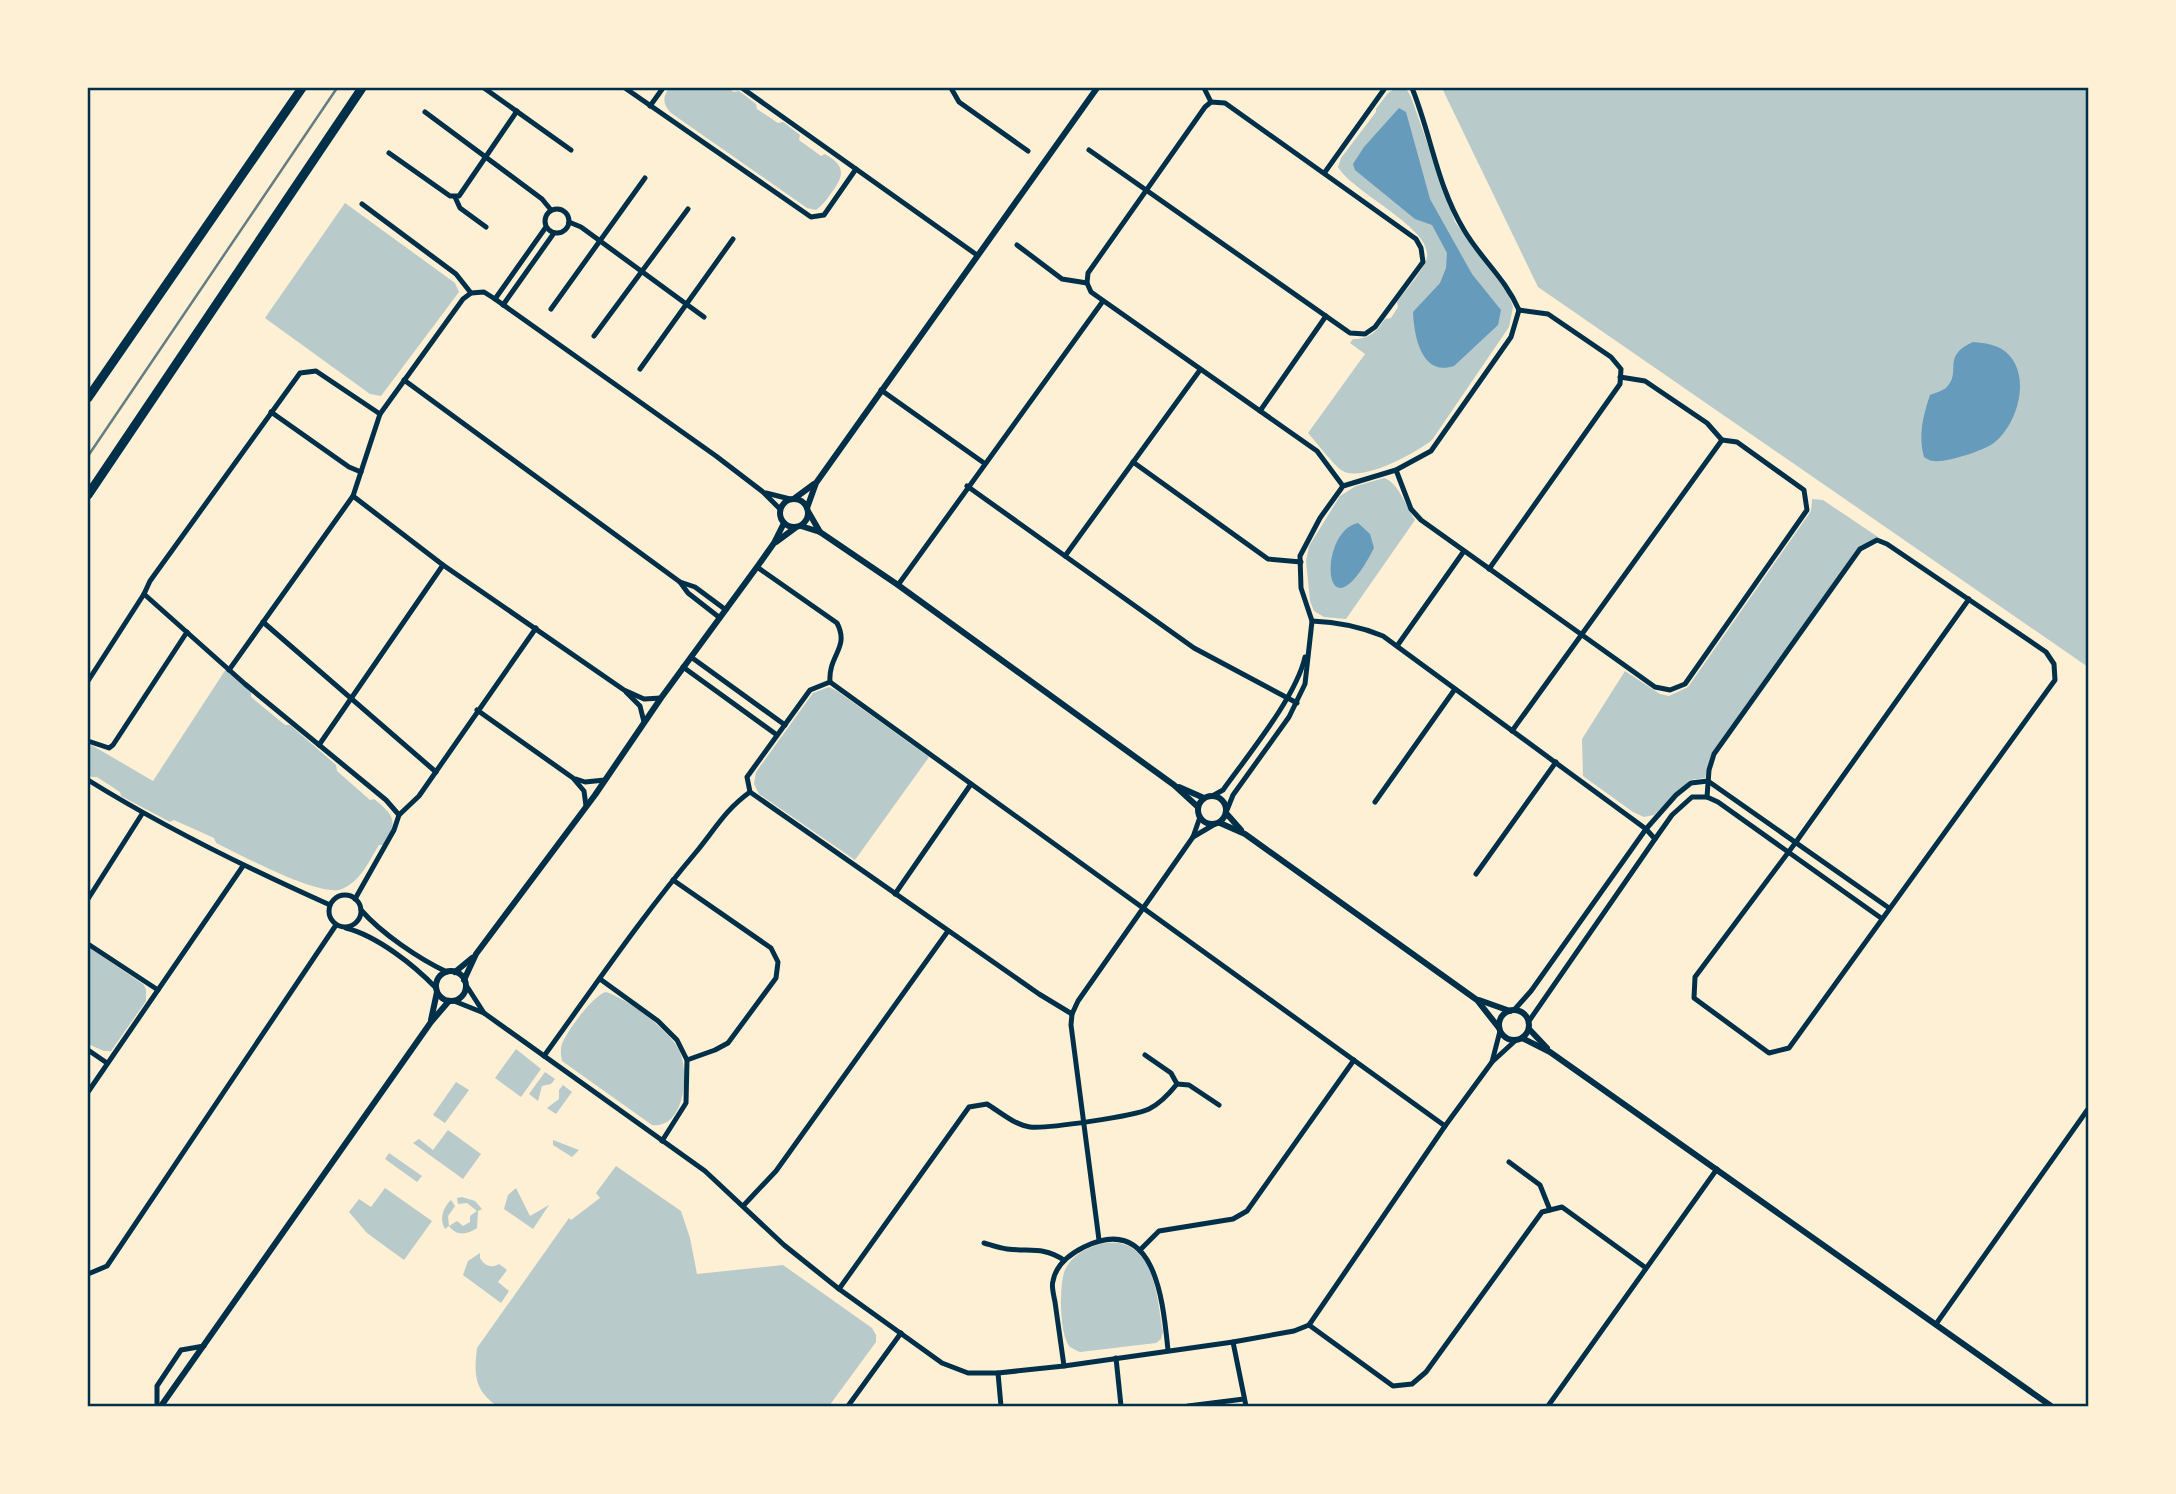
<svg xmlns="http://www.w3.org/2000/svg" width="2176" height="1494" font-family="'PT Sans',sans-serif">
	<rect width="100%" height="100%" fill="#fdf0d5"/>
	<g fill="#b9caca">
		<path d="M669 88H727L734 92 739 91 756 104 757 109 778 123 783 122 800 135 799 140 821 156 825 154C845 166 845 174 832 192 827 199 823 205 816 210L807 208 671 113C663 104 662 98 669 88Z"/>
		<path d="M1396 88 1407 90 1411 97 1455 222 1509 295 1513 307 1509 327 1432 440C1416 453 1360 484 1341 470 1332 463 1317 443 1308 433L1365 354 1350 343 1353 339C1370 339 1376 332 1385 319L1391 318 1398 307 1397 302C1405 291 1425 269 1427 257 1432 228 1353 193 1338 167L1341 158 1376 112V109L1388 93Z"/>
		<polygon points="1442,88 2088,88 2088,667 1538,287"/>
		<polygon points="345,203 455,283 459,292 381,396 370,394 265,318"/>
		<path d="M1384 478C1399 483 1406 507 1415 520L1346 619 1324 617 1314 611 1310 601 1306 561 1309 546 1340 496 1356 486Z"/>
		<polygon points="1812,499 1823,500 1878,537 1859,547 1712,753 1705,778 1690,780 1654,815 1644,817 1633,812 1583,776 1582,739 1625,671 1660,694 1669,696 1688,687 1811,511"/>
		<path d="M226 669 251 691V697L285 725H290L336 765 337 771 370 800 374 799C395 816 398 821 384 845H379C368 862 362 880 342 889 320 898 239 854 216 843L214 838 174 820 170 822 121 796 120 792 97 777H91L88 771V743L153 781Z"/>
		<polygon points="829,687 837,691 929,757 855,860 759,794 754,784 756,772 813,693"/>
		<polygon points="88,947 143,984 146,989 146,1001 111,1051 104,1051 88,1044"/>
		<path d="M606 992C626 998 670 1031 679 1050 690 1072 685 1129 652 1125L562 1061C561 1055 560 1050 562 1044 567 1031 593 995 606 992Z"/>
		<polygon points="516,1049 541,1069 521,1097 495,1078"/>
		<polygon points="545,1072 555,1079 551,1084 542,1086 538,1101 529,1094"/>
		<polygon points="456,1082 469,1090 445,1123 433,1115"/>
		<polygon points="563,1085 572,1092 556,1114 547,1108 559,1099 559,1090"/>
		<polygon points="448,1130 481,1154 463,1179 413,1143 419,1139 433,1150"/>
		<polygon points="553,1140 579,1150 572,1157 553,1145"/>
		<polygon points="389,1153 422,1176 417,1182 385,1159"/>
		<path d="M616 1166 681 1211 690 1238 697 1274 783 1265 872 1328 876 1335V1342L829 1406H497C474 1390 474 1374 477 1348L569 1218 571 1220 600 1198 596 1193Z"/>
		<polygon points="385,1188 432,1221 404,1260 367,1233 349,1212 359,1199 371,1207"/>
		<polygon points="516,1188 530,1216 549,1205 533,1229 504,1209 508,1195"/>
		<path d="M462 1197 475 1201 482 1209 478 1211 477 1228C467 1235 456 1236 449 1226L445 1229C439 1218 443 1208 451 1200L455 1206 448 1216 449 1226 457 1221 463 1226 470 1222V1216L477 1211 467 1203 458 1204 457 1198Z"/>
		<path d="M1100 1244C1107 1243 1116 1242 1123 1244 1157 1254 1157 1303 1163 1332L1161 1339 1156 1343 1080 1352C1079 1352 1070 1347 1070 1347 1059 1335 1059 1284 1065 1270 1072 1255 1085 1249 1100 1244Z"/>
		<path d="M480 1253V1258C484 1265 491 1269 499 1264L507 1270 498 1282 509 1291 501 1303 463 1275 468 1261Z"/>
	</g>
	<g fill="#669bbc">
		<path d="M1399 108 1406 112 1430 199 1472 274 1501 310 1498 325 1454 366C1421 377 1414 335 1413 312L1440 283 1446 268 1447 253 1432 225 1415 219 1355 170 1353 164 1364 147Z"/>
		<path d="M1973 342C1985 343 2000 345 2008 354 2031 377 2018 423 1995 442 1986 450 1946 463 1934 461 1930 461 1927 459 1924 457 1918 435 1923 416 1930 395 1935 393 1942 391 1946 388 1963 371 1940 357 1973 342Z"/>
		<path d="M1358 523 1370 534 1374 548C1323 647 1316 532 1358 523Z"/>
	</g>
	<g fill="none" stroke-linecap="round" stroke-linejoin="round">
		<g stroke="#003049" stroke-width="5">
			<polyline points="484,88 571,150"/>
			<polyline points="625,88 811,217 824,215 856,169"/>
			<polyline points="742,88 977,255"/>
			<polyline points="951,88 959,102 1028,151"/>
			<polyline points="1204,88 1211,102"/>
			<path d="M1412 88C1431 134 1437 186 1464 230 1481 259 1505 278 1519 310"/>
			<polyline points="650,106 663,88"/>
			<polyline points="425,112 542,199 551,210"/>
			<polyline points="1089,150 1350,333 1365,334 1375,327 1423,262 1421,248 1416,239 1225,103 1211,102 1205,107 1088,273 1087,283 1091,292 1317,451 1343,486"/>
			<polyline points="389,153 450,196 459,196 517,111"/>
			<polyline points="1325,172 1385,88"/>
			<polyline points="455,197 460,208 486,227"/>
			<polyline points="362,204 456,274 471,293 484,292 495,299 716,456 763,492 780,509"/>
			<circle cx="557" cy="221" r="12"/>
			<polyline points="569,222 581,227 704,317"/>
			<polyline points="1017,245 1062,279 1087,283"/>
			<polyline points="495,299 546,227"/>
			<polyline points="503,305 554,233"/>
			<polyline points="551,309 645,178"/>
			<polyline points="594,336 688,209"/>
			<polyline points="640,369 733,239"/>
			<polyline points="1620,377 1645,381 1707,423 1722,440"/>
			<polyline points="404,380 680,582 688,593 720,618"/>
			<polyline points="881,390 984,463"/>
			<polyline points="1260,411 1326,316"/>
			<polyline points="271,412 349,467 361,472"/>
			<polyline points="1133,462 1268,559 1301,562"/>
			<polyline points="1396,470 1411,509 1421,520 1655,687 1670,690 1685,684 1807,510 1804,490 1737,442 1722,440 1512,731"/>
			<polyline points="967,486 1194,648 1297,703"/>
			<polyline points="766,493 790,499"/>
			<polyline points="353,496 443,565 624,690 644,699 661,698"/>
			<polyline points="1065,556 1200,370"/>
			<path d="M757 567 837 623C850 648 828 655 830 682"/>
			<polyline points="1489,569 1620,384 1621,369 1611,357 1548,314 1519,310"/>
			<polyline points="680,582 695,587 726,610"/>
			<polyline points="898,585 1103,301"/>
			<polyline points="144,594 245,684 386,800 399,815 394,830 355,899"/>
			<path d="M1312 621C1338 622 1359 626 1383 636L1646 829 1655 839"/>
			<polyline points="263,622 436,772"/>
			<polyline points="1397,646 1464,551"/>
			<polyline points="691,657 785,725"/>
			<polyline points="683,667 777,735"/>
			<polyline points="229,670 353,496 380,414 463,299 471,293"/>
			<polyline points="88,681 144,594 150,581 300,373 316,371 380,414"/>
			<polyline points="626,692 640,706 644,722"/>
			<polyline points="477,710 573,778 584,791 586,806"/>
			<polyline points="88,741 109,748 113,745 187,632"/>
			<polyline points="319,745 443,565"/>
			<polyline points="576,779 585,782 605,780"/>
			<path d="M88 780C165 828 247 868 330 905"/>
			<path d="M1214 795 1223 790C1248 755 1296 697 1305 657"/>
			<polyline points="1707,797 1709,770 1714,754 1860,549 1877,540 1887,544 2046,652 2054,664 2055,680 1789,1048 1769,1053 1694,998 1695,977 1796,842 1969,599"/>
			<polyline points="1375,802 1455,689"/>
			<polyline points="1227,810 1233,795 1289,717 1305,684 1312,621 1301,588 1300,556 1320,518 1343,486 1396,470 1431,451 1511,337 1519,310"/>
			<polyline points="399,815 419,796 536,628"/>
			<polyline points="1193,837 1215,824"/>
			<polyline points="1476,874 1556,762"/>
			<polyline points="673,880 771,948 778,962 776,978 728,1043 715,1050 687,1060"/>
			<polyline points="895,894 971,784"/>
			<circle cx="345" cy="911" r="16"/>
			<polyline points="88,899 142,814"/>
			<path d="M361 910C381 933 419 959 447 972"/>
			<path d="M346 928C377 936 414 965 436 988"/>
			<polyline points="88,944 158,990"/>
			<polyline points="600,979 658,1021 677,1040 687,1060 686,1103 662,1141"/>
			<polyline points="466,985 484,1013"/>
			<polyline points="454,1001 484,1013 705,1171 784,1245 839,1289 942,1363 968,1373 998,1373 1064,1366 1233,1342 1294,1331 1309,1325 1445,1126 1492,1062 1516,1040"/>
			<polyline points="1515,1009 1531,991 1646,829 1676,795 1691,783 1708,781 1889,908"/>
			<polyline points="1072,1014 1039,994 750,792 747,777 810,690 830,682 1445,1126"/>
			<polyline points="1529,1021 1655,839 1672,815 1692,797 1707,797 1718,802 1881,918"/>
			<polyline points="88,1050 107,1063"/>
			<polyline points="1145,1055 1171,1073 1177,1084"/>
			<path d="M544 1056C594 987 642 916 697 851 715 829 726 809 750 792"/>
			<polyline points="1492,1062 1500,1031"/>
			<polyline points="1177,1084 1189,1085 1219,1105"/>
			<polyline points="88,1092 243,866"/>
			<polyline points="1509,1162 1540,1185 1550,1210"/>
			<polyline points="743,1206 776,1171 948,931"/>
			<polyline points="1099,1240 1071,1025 1072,1014 1078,1001 1193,837 1200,817"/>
			<path d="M984 1243C991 1245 999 1248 1007 1249 1030 1252 1042 1246 1064 1260"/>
			<polyline points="1140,1250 1159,1231 1233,1219 1247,1211 1354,1060"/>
			<polyline points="88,1274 107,1266 336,925"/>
			<path d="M839 1289 969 1107 987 1104C1000 1112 1015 1125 1030 1127 1046 1129 1135 1116 1149 1109 1161 1103 1169 1094 1177 1084"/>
			<polyline points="1936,1324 2088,1109"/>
			<polyline points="1309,1325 1393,1386 1412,1384 1426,1372 1542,1212 1562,1207 1646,1268"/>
			<polyline points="1233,1342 1246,1406"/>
			<polyline points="1116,1358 1121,1406"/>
			<path d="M1064 1366C1061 1344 1058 1323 1055 1302 1054 1296 1051 1286 1053 1281 1056 1264 1070 1254 1084 1247 1156 1212 1163 1302 1168 1350"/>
			<polyline points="998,1373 1001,1406"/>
			<polyline points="157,1406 157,1386 181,1350 204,1346"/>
			<polyline points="848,1406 901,1333"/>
			<polyline points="1188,1406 1244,1399"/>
			<polyline points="1548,1406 1717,1169"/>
		</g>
		<g stroke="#003049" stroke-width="6">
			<polyline points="795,498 814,484"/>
			<circle cx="794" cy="513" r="14"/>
			<polyline points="807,508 816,483 1097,88"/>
			<polyline points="809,513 820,532"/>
			<polyline points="801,526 820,532 898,585 1174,785 1198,807"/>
			<polyline points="776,542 795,528"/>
			<polyline points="1179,787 1204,798"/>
			<circle cx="1212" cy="810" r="14"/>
			<polyline points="1226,813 1241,830"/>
			<polyline points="1220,823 1245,834 1477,1000 1499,1028"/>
			<circle cx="451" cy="986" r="15"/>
			<polyline points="455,972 472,958"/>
			<polyline points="464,980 476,954 595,795 661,698 757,567 774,543 784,523"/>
			<polyline points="1479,1000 1510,1011"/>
			<circle cx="1514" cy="1025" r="15"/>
			<polyline points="431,1020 437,992"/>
			<polyline points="1529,1029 1547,1048"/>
			<polyline points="1522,1038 1550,1052 2051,1406"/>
			<polyline points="161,1406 431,1022 449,1001"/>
		</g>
		<g stroke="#003049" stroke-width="9">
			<polyline points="88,398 302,88"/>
			<polyline points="88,495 362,88"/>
		</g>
		<polyline stroke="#657d81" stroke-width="2.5" points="88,456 337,88"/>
	</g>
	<rect width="2176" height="1494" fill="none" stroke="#fdf0d5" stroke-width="178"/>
	<rect x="89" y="89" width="1998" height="1316" fill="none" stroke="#003049" stroke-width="2.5"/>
</svg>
